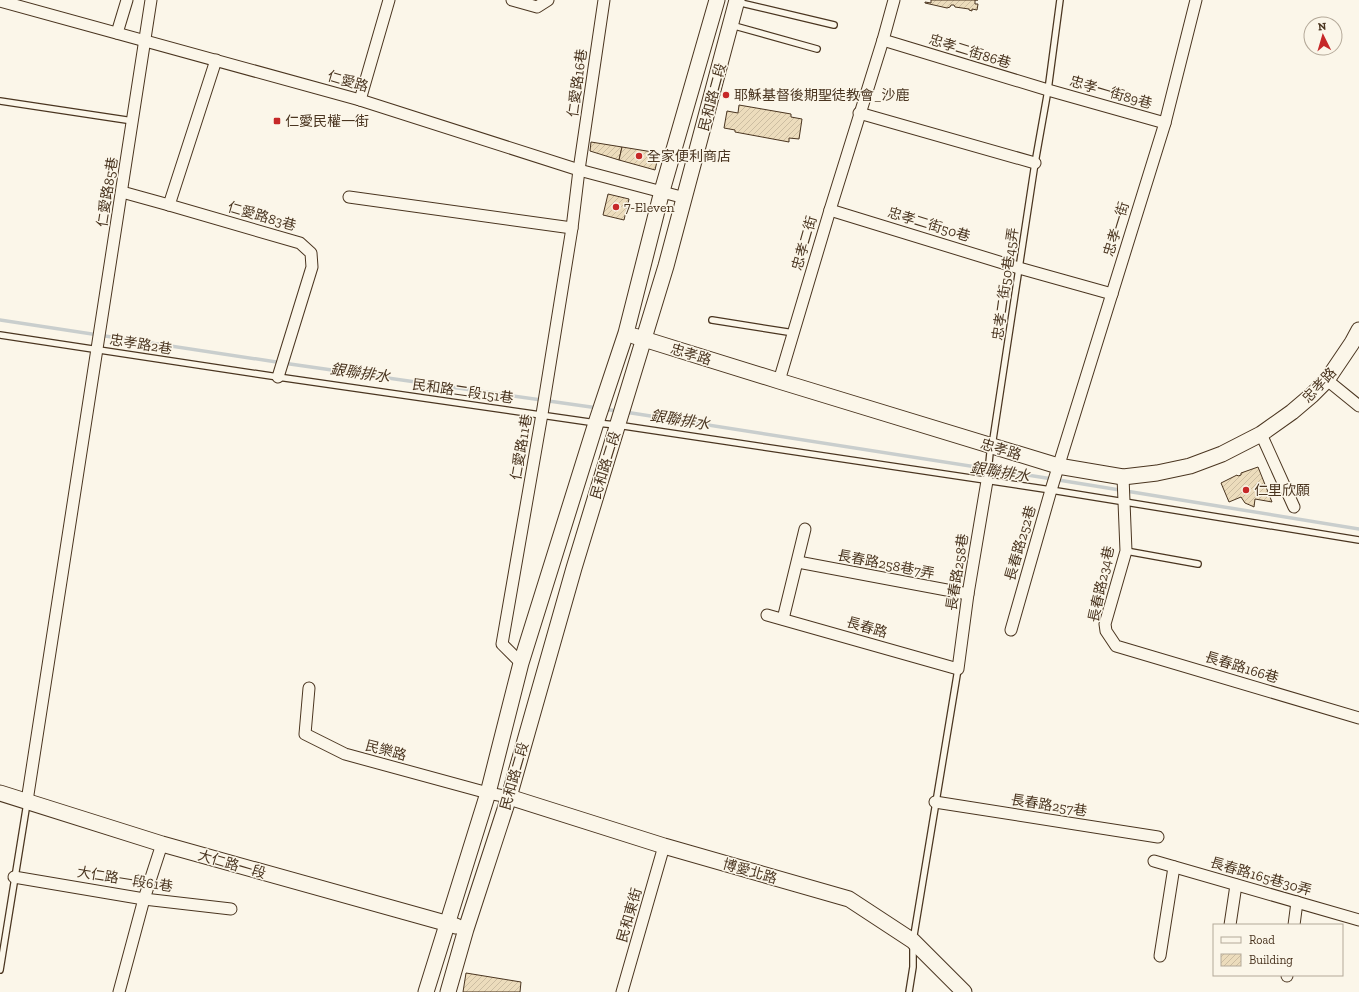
<svg xmlns="http://www.w3.org/2000/svg" width="1359" height="992" font-family="'Zilla Slab','Noto Sans TC',serif">
	<defs>
		<pattern id="building-hatch" width="6" height="6" patternUnits="userSpaceOnUse"><rect width="6" height="6" fill="#ecdcbc"/><path d="M-1 1l2-2M0 6l6-6M5 7l2-2" fill="none" stroke="#ccbda1"/></pattern>
	</defs>
	<rect width="100%" height="100%" fill="#fbf6e9"/>
	<g fill="none" stroke-linecap="round" stroke-linejoin="round">
		<g stroke="#c9cecd" stroke-width="3.5">
			<polyline points="0,320 283,363 598,408"/>
			<polyline points="604,409 617,411"/>
			<polyline points="625,412 1040,477 1359,529"/>
		</g>
	</g>
	<g fill="url(#building-hatch)" stroke="#4a3520">
		<polygon points="931,0 978,0 975,0 975,4 978,4 977,10 972,9 972,11 969,10 969,9 955,7 954,5 951,5 950,7 947,8 925,3 925,2 931,3"/>
		<polygon points="739,105 791,114 791,117 802,119 799,139 789,138 789,142 735,132 735,130 724,128 727,111 738,113"/>
		<polygon points="591,142 622,147 619,160 590,151"/>
		<polygon points="622,147 659,153 655,170 619,160"/>
		<polygon points="608,194 629,199 624,220 603,215"/>
		<polygon points="1258,467 1272,502 1255,499 1254,507 1252,506 1245,503 1241,497 1229,502 1221,483 1237,475 1238,476 1241,475 1241,473"/>
		<polygon points="466,973 521,982 520,992 463,992"/>
	</g>
	<g fill="none" stroke-linecap="round" stroke-linejoin="round">
		<defs>
			<g id="lane">
				<polyline points="737,2 834,25"/>
				<polyline points="731,25 817,49"/>
				<polyline points="0,101 133,121"/>
				<polyline points="712,320 794,333"/>
				<polyline points="0,335 278,377 596,423 617,425 1051,490 1359,540"/>
				<polyline points="987,481 990,453 992,446 1035,163 1048,90 1060,0"/>
				<polyline points="1126,551 1198,564"/>
				<polyline points="0,970 27,803"/>
				<polyline points="909,992 913,967 913,941 958,669"/>
			</g>
			<g id="street">
				<polyline points="512,0 537,7 548,0"/>
				<polyline points="0,1 360,100 579,170 685,198"/>
				<polyline points="117,33 127,0"/>
				<polyline points="883,40 1048,90 1165,123"/>
				<polyline points="360,100 389,0"/>
				<polyline points="859,113 1035,163"/>
				<polyline points="122,192 169,205 300,243 311,253 312,267 278,377"/>
				<polyline points="349,197 572,228"/>
				<polyline points="169,205 216,60"/>
				<polyline points="830,210 1019,268 1112,294"/>
				<polyline points="1327,380 1359,406"/>
				<polyline points="779,381 830,210 883,40 894,0"/>
				<polyline points="1261,434 1294,507"/>
				<polyline points="1123,477 1126,551 1105,624 1106,631 1116,646 1359,718"/>
				<polyline points="798,562 968,594"/>
				<polyline points="767,615 958,669 968,594 987,481"/>
				<polyline points="783,619 805,529"/>
				<polyline points="1011,630 1051,490 1165,123 1196,0"/>
				<polyline points="521,663 502,644 542,414 572,228 579,170 604,0"/>
				<polyline points="309,688 305,734 345,754 488,793 509,797"/>
				<polyline points="27,801 151,0"/>
				<polyline points="935,802 1158,837"/>
				<polyline points="1154,861 1359,920"/>
				<polyline points="14,877 144,899 231,909"/>
				<polyline points="1230,925 1236,885"/>
				<polyline points="1294,925 1297,902"/>
				<polyline points="1160,956 1174,867"/>
				<polyline points="1287,976 1287,975"/>
				<polyline points="119,992 144,899 162,844"/>
				<polyline points="622,992 664,846"/>
			</g>
			<g id="secondary">
				<polyline points="634,336 779,381 1058,466 1123,477 1157,473 1190,466 1222,454 1261,434 1292,412 1312,395 1327,380 1352,343 1359,330"/>
				<polyline points="0,793 162,844 456,926"/>
				<polyline points="509,797 664,846 849,899 913,941 964,992"/>
				<polyline points="426,992 488,793 521,663 596,423 626,333 662,191 717,0"/>
				<polyline points="448,992 466,929 509,797 574,568 666,266 737,0"/>
			</g>
		</defs>
		<use href="#lane" stroke="#4a3520" stroke-width="8"/>
		<use href="#street" stroke="#4a3520" stroke-width="13"/>
		<use href="#secondary" stroke="#4a3520" stroke-width="17"/>
		<use href="#lane" stroke="#fbf6e9" stroke-width="5.5"/>
		<use href="#street" stroke="#fbf6e9" stroke-width="11"/>
		<use href="#secondary" stroke="#fbf6e9" stroke-width="15"/>
	</g>
	<g fill="#c62828" stroke="#fbf6e9" stroke-width="1.5">
		<circle cx="726" cy="95" r="4"/>
		<rect x="273" y="117" width="8" height="8" rx="2"/>
		<circle cx="639" cy="156" r="4"/>
		<circle cx="616" cy="207" r="4"/>
		<circle cx="1246" cy="490" r="4"/>
	</g>
	<g text-anchor="middle" stroke-width="3" stroke-linejoin="round" paint-order="stroke">
		<g font-size="14" fill="#4a3520" stroke="#fbf6e9">
			<text transform="translate(970 51) rotate(17)" y="5">忠孝二街86巷</text>
			<text transform="translate(348 81) rotate(16)" y="5">仁愛路</text>
			<text transform="translate(577 83) rotate(-82)" y="5">仁愛路16巷</text>
			<text transform="translate(1111 92) rotate(16)" y="5">忠孝一街89巷</text>
			<text transform="translate(712 97) rotate(-75)" y="5">民和路二段</text>
			<text transform="translate(107 192) rotate(-81)" y="5">仁愛路85巷</text>
			<text transform="translate(262 216) rotate(16)" y="5">仁愛路83巷</text>
			<text transform="translate(929 224) rotate(17)" y="5">忠孝二街50巷</text>
			<text transform="translate(1116 229) rotate(-73)" y="5">忠孝一街</text>
			<text transform="translate(804 243) rotate(-74)" y="5">忠孝二街</text>
			<text transform="translate(1005 284) rotate(-82)" y="5">忠孝二街50巷45弄</text>
			<text transform="translate(141 344) rotate(9)" y="5">忠孝路2巷</text>
			<text transform="translate(691 354) rotate(17)" y="5">忠孝路</text>
			<text transform="translate(1319 385) rotate(-47)" y="5">忠孝路</text>
			<text transform="translate(463 391) rotate(8)" y="5">民和路二段151巷</text>
			<text transform="translate(521 447) rotate(-80)" y="5">仁愛路11巷</text>
			<text transform="translate(1001 449) rotate(17)" y="5">忠孝路</text>
			<text transform="translate(605 465) rotate(-73)" y="5">民和路二段</text>
			<text transform="translate(1020 543) rotate(-74)" y="5">長春路252巷</text>
			<text transform="translate(886 564) rotate(11)" y="5">長春路258巷7弄</text>
			<text transform="translate(957 572) rotate(-81)" y="5">長春路258巷</text>
			<text transform="translate(1101 584) rotate(-78)" y="5">長春路234巷</text>
			<text transform="translate(867 627) rotate(16)" y="5">長春路</text>
			<text transform="translate(1242 667) rotate(17)" y="5">長春路166巷</text>
			<text transform="translate(386 750) rotate(15)" y="5">民樂路</text>
			<text transform="translate(514 776) rotate(-74)" y="5">民和路二段</text>
			<text transform="translate(1049 805) rotate(9)" y="5">長春路257巷</text>
			<text transform="translate(232 864) rotate(16)" y="5">大仁路一段</text>
			<text transform="translate(750 871) rotate(16)" y="5">博愛北路</text>
			<text transform="translate(1261 876) rotate(16)" y="5">長春路165巷30弄</text>
			<text transform="translate(125 879) rotate(9)" y="5">大仁路一段61巷</text>
			<text transform="translate(629 915) rotate(-74)" y="5">民和東街</text>
		</g>
		<g font-size="14" fill="#4a3520" stroke="#fbf6e9" text-anchor="start">
			<text x="734" y="100">耶穌基督後期聖徒教會_沙鹿</text>
			<text x="285" y="126">仁愛民權一街</text>
			<text x="647" y="161">全家便利商店</text>
			<text x="624" y="212">7-Eleven</text>
			<text x="1254" y="495">仁里欣願</text>
		</g>
		<g font-size="15" font-style="italic" fill="#4a3520" stroke="#fbf6e9">
			<text transform="translate(360 373) rotate(8)" y="5">銀聯排水</text>
			<text transform="translate(680 420) rotate(9)" y="5">銀聯排水</text>
			<text transform="translate(1000 472) rotate(9)" y="5">銀聯排水</text>
		</g>
	</g>
	<rect x="1213" y="924" width="130" height="52" fill="#fbf6e9" stroke="#b4a999"/>
	<rect x="1221" y="937" width="20" height="6" fill="#fbf6e9" stroke="#b4a999"/>
	<text x="1249" y="944" font-size="12" fill="#4a3520">Road</text>
	<rect x="1221" y="954" width="20" height="12" fill="url(#building-hatch)" stroke="#b4a999"/>
	<text x="1249" y="964" font-size="12" fill="#4a3520">Building</text>
	<g transform="translate(1323 36) rotate(355)"><circle r="19" fill="#fbf6e9" stroke="#b4a999"/>
	<path d="M0-3L7 15L0 10L-7 15Z" fill="#c62828"/>
	<text y="-6" font-size="11" font-weight="bold" text-anchor="middle" fill="#4a3520">N</text>
	</g>
</svg>
